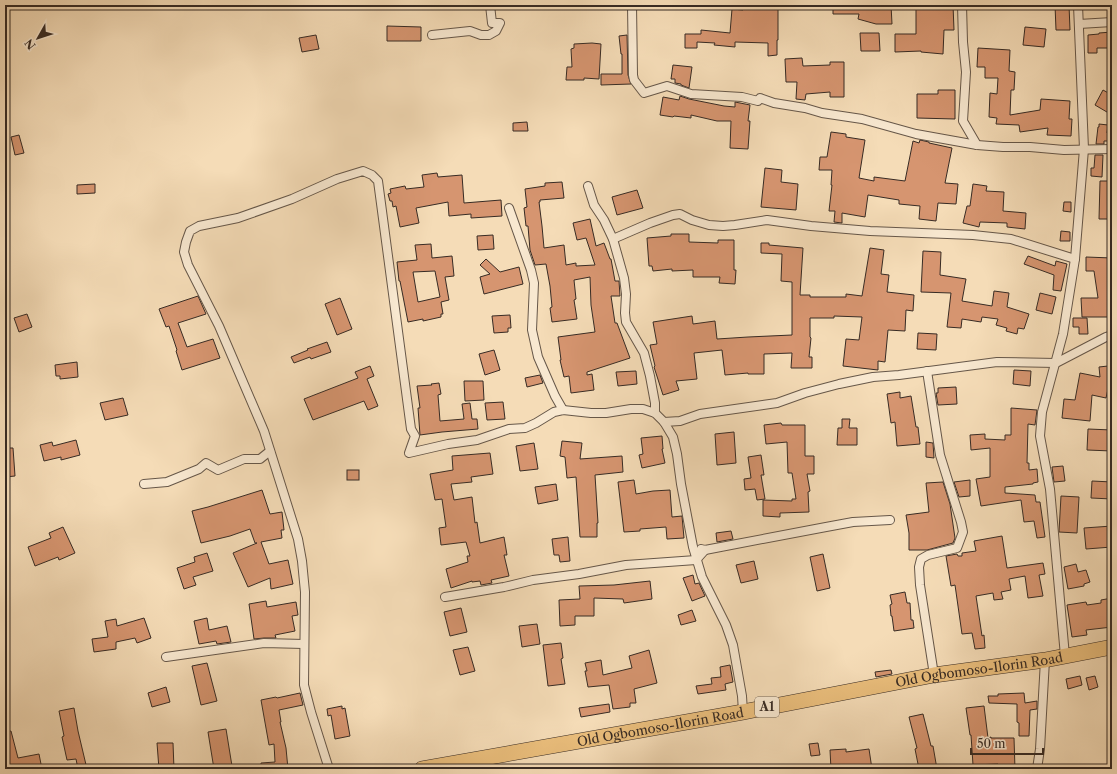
<svg xmlns="http://www.w3.org/2000/svg" width="1117" height="774" font-family="'Libre Caslon Text',serif">
	<rect width="100%" height="100%" fill="#f5dcb7"/>
	<filter id="stains"><feTurbulence type="fractalNoise" baseFrequency=".005" numOctaves="4"/><feColorMatrix values="0 0 0 0 .2 0 0 0 0 .09 0 0 0 0 .02 0 0 0 .5 -.17"/></filter>
	<radialGradient id="worn" r=".72"><stop offset=".6" stop-color="#630" stop-opacity="0"/><stop offset="1" stop-color="#630" stop-opacity=".3"/></radialGradient>
	<g fill="#d69570" stroke="#372b24" fill-rule="evenodd">
		<polygon points="833,5 862,5 862,6 891,5 892,24 876,24 858,19 859,14 833,14"/>
		<polygon points="916,5 953,5 954,30 944,30 943,54 921,52 921,51 895,52 895,34 916,34"/>
		<polygon points="1055,5 1069,5 1070,30 1056,30"/>
		<polygon points="743,6 759,8 759,9 778,9 778,40 777,40 777,55 768,56 768,43 735,42 735,47 714,45 715,43 697,42 697,48 685,48 685,34 701,34 701,30 730,33 732,9 743,10"/>
		<polygon points="387,26 421,27 421,41 387,41"/>
		<polygon points="1025,27 1046,29 1044,47 1023,45"/>
		<polygon points="1112,32 1112,48 1097,48 1097,53 1088,53 1088,35 1099,34 1099,33"/>
		<polygon points="860,33 879,33 880,51 861,51"/>
		<polygon points="316,35 319,49 302,52 299,38"/>
		<polygon points="627,35 628,75 631,84 601,85 601,74 622,74 622,54 621,54 619,36"/>
		<polygon points="592,43 601,44 599,79 584,78 584,80 566,80 567,67 572,67 571,49 574,48 574,44"/>
		<polygon points="978,48 1010,50 1009,71 1015,72 1014,90 1011,90 1010,115 1040,110 1041,99 1070,101 1069,119 1072,119 1071,136 1047,135 1048,128 1020,132 1019,125 996,124 997,118 989,117 990,93 997,94 998,78 985,78 985,67 977,67"/>
		<polygon points="802,58 803,66 830,65 830,62 844,62 844,97 830,97 830,92 806,94 805,100 796,99 797,82 786,82 785,59"/>
		<polygon points="673,65 692,67 689,88 681,85 681,84 675,83 675,79 671,79"/>
		<polygon points="938,90 955,90 955,119 917,118 917,94 938,94"/>
		<polygon points="1103,90 1112,95 1112,115 1095,105"/>
		<polygon points="680,96 689,99 724,106 735,107 735,102 750,105 748,121 750,121 748,149 730,148 731,121 717,121 691,115 691,118 674,116 673,117 660,115 663,97 679,100"/>
		<polygon points="527,122 528,131 513,131 513,123"/>
		<polygon points="1099,124 1108,125 1107,133 1111,134 1111,141 1104,141 1104,144 1096,144 1098,127 1099,127"/>
		<polygon points="831,132 846,134 846,137 865,140 859,178 874,181 874,177 905,181 913,141 919,143 920,140 929,142 929,143 952,148 945,183 958,184 956,204 938,203 936,221 919,219 920,206 899,204 899,200 868,195 865,217 842,213 842,223 834,222 835,211 829,211 832,185 831,185 832,170 819,170 820,157 827,157"/>
		<polygon points="19,135 24,153 15,155 11,137"/>
		<polygon points="1095,155 1103,155 1102,177 1091,176 1091,168 1094,168"/>
		<polygon points="765,168 782,170 781,182 798,184 796,210 761,207"/>
		<polygon points="437,173 438,177 462,175 464,203 501,200 502,216 471,218 471,214 449,216 448,202 416,208 419,223 400,227 396,206 393,207 392,201 390,201 388,194 391,193 390,189 405,186 406,189 424,187 422,175"/>
		<polygon points="1100,181 1112,181 1112,219 1099,219"/>
		<polygon points="562,182 564,198 540,200 540,202 539,202 542,226 544,248 564,245 566,265 576,263 576,266 595,265 586,238 577,240 573,223 590,219 596,246 604,243 610,259 611,259 615,281 619,281 620,296 611,296 615,323 617,323 630,358 587,372 587,375 592,374 594,390 571,393 569,376 564,377 560,360 561,360 558,337 595,332 591,305 590,277 574,280 576,299 574,300 577,319 552,322 550,308 552,307 550,286 546,264 535,265 530,250 528,226 526,226 524,208 527,207 525,189 545,186 545,183"/>
		<polygon points="95,184 95,193 77,194 77,185"/>
		<polygon points="973,184 987,186 986,191 1004,192 1003,211 1026,213 1025,229 1007,227 1007,223 980,222 979,227 963,223 967,206 970,206"/>
		<polygon points="637,190 643,208 617,215 612,197"/>
		<polygon points="1064,202 1071,202 1071,212 1063,211"/>
		<polygon points="1061,231 1070,232 1070,241 1060,241"/>
		<polygon points="671,234 689,234 689,242 718,243 718,240 734,240 734,270 736,270 735,284 719,283 720,277 693,277 693,270 672,271 672,269 653,271 652,266 649,266 647,238 671,236"/>
		<polygon points="493,235 494,249 478,250 477,236"/>
		<polygon points="761,243 769,243 769,245 803,248 800,295 810,295 810,297 846,297 846,294 862,296 870,248 884,250 881,274 889,275 887,292 914,295 913,311 906,310 905,331 888,330 885,362 878,361 878,370 843,366 846,339 859,340 862,317 834,316 834,318 810,318 810,337 811,338 809,357 812,357 812,368 791,368 792,353 764,354 764,374 748,374 748,373 725,375 722,350 694,353 697,379 676,381 679,390 663,395 654,367 655,366 650,345 657,344 653,322 692,316 693,324 715,321 717,339 748,337 792,335 792,282 781,281 782,254 761,253"/>
		<path d="M431 244 432 258 452 256 454 276 445 277 449 300 441 302 443 314H441V317L423 321V319L408 322 400 281H399L397 262 417 260 415 245ZM435 271 440 297 418 302 413 272Z"/>
		<polygon points="923,251 941,252 940,275 966,279 962,301 992,306 994,291 1009,293 1007,307 1029,314 1024,329 1018,328 1017,334 1006,331 1007,328 996,325 998,319 982,317 981,322 962,319 961,328 947,327 951,293 921,292"/>
		<polygon points="1028,256 1055,266 1056,261 1067,264 1061,291 1053,290 1054,275 1024,264"/>
		<polygon points="1086,257 1112,258 1112,271 1109,271 1112,290 1112,317 1082,317 1081,298 1098,298 1094,271 1086,271"/>
		<polygon points="486,259 500,272 519,267 523,284 484,294 480,277 490,274 480,265"/>
		<polygon points="1040,293 1056,297 1052,314 1036,310"/>
		<polygon points="198,296 206,314 178,323 187,347 213,339 220,358 182,370 176,351 177,350 169,326 166,327 159,309"/>
		<polygon points="340,298 352,329 337,335 325,304"/>
		<polygon points="27,314 32,327 19,332 14,318"/>
		<polygon points="510,315 511,328 508,328 508,332 494,333 492,316"/>
		<polygon points="1073,318 1087,318 1088,334 1079,334 1079,327 1073,327"/>
		<polygon points="918,333 937,334 936,350 917,349"/>
		<polygon points="327,342 331,352 311,359 310,357 294,363 291,357 308,350 307,349"/>
		<polygon points="494,350 500,370 485,375 479,354"/>
		<polygon points="77,362 78,377 60,379 60,376 56,376 55,365"/>
		<polygon points="370,366 374,376 367,379 378,406 368,410 364,401 313,420 304,399 358,378 355,372"/>
		<polygon points="1108,366 1110,380 1106,398 1092,395 1090,421 1062,418 1064,399 1075,400 1080,373 1100,377 1099,367"/>
		<polygon points="1014,370 1031,371 1030,386 1013,384"/>
		<polygon points="636,371 637,384 618,386 616,372"/>
		<polygon points="540,375 543,383 527,387 525,378"/>
		<polygon points="464,381 483,381 484,400 465,401"/>
		<polygon points="439,383 441,394 438,395 440,421 464,419 462,404 470,403 472,419 477,419 478,429 442,432 420,435 418,408 420,408 417,386 432,385 431,384"/>
		<polygon points="956,387 957,404 938,405 936,393 938,393 938,388"/>
		<polygon points="900,392 900,398 911,396 916,427 918,427 920,444 897,446 895,422 891,423 887,394"/>
		<polygon points="123,398 128,415 105,420 100,403"/>
		<polygon points="503,402 505,419 487,420 485,403"/>
		<polygon points="1011,408 1037,410 1035,425 1028,424 1027,463 1029,463 1029,470 1037,469 1038,482 1033,483 1033,484 1005,487 1005,493 1035,495 1036,502 1040,502 1045,537 1037,538 1034,521 1024,522 1021,500 981,506 976,479 990,477 990,448 971,450 970,435 985,434 985,439 1005,440 1005,435 1011,435"/>
		<polygon points="842,419 850,419 849,428 857,428 857,445 837,445 838,428 842,428"/>
		<polygon points="781,423 782,425 805,425 805,456 814,456 814,474 807,474 810,491 808,492 809,512 780,513 780,517 763,516 763,500 792,501 792,499 796,499 792,473 788,473 787,442 766,444 764,425"/>
		<polygon points="1088,429 1112,430 1112,451 1087,450"/>
		<polygon points="734,432 736,463 717,465 715,434"/>
		<polygon points="662,436 663,449 662,449 665,463 642,468 639,455 643,454 641,438"/>
		<polygon points="76,440 80,455 61,460 61,457 44,461 40,445 52,442 53,446"/>
		<polygon points="562,441 582,443 580,459 622,456 623,472 595,475 598,523 597,523 597,537 580,537 576,477 567,478 565,457 560,456"/>
		<polygon points="926,442 933,443 934,458 926,457"/>
		<polygon points="534,443 538,469 520,471 516,446"/>
		<polygon points="5,448 13,448 15,476 5,477"/>
		<polygon points="490,453 493,474 471,477 472,482 451,484 454,500 472,497 475,523 477,522 480,543 504,537 507,555 504,555 509,576 491,580 492,583 481,585 480,581 472,582 472,581 451,588 446,569 468,562 467,556 470,556 466,542 441,545 439,528 446,527 442,499 435,500 430,474 453,470 452,456"/>
		<polygon points="761,455 764,475 761,475 765,499 757,500 755,489 745,490 744,479 751,478 748,457"/>
		<polygon points="1063,466 1065,481 1054,482 1052,467"/>
		<rect x="347" y="470" width="12" height="10"/>
		<polygon points="634,480 636,494 653,491 670,490 672,517 682,516 684,538 667,539 666,527 640,529 640,531 624,532 618,482"/>
		<polygon points="970,480 970,496 959,497 954,482"/>
		<polygon points="1092,481 1112,482 1112,499 1091,498"/>
		<polygon points="943,482 950,504 955,538 953,543 927,550 909,550 909,533 906,515 929,512 926,483"/>
		<polygon points="556,484 558,500 538,504 535,487"/>
		<polygon points="262,490 270,514 282,512 284,530 281,530 282,538 261,542 269,564 288,560 293,584 271,589 270,578 248,587 233,553 257,543 255,543 250,529 230,536 201,543 192,511 208,507"/>
		<polygon points="1061,496 1079,497 1077,533 1059,532"/>
		<polygon points="1112,526 1112,547 1086,549 1084,528"/>
		<polygon points="63,527 75,553 59,560 58,557 35,566 28,547 51,538 49,533"/>
		<polygon points="731,531 733,539 717,542 716,533"/>
		<polygon points="1002,536 1007,568 1043,563 1045,574 1039,575 1043,596 1028,598 1025,576 1009,579 1011,590 1001,592 1003,599 994,600 993,593 976,596 982,636 984,635 985,648 975,649 972,633 962,634 955,585 951,586 946,556 957,554 958,556 962,556 962,553 976,551 974,541"/>
		<polygon points="568,537 570,561 560,562 559,555 554,555 552,539"/>
		<polygon points="207,553 213,571 193,577 196,585 184,589 177,568 195,562 194,557"/>
		<polygon points="823,554 830,588 817,591 810,557"/>
		<polygon points="754,561 758,579 741,583 736,565"/>
		<polygon points="1076,564 1078,572 1086,570 1090,582 1084,584 1084,586 1068,589 1064,567"/>
		<polygon points="693,575 695,584 699,583 705,596 692,601 683,578"/>
		<polygon points="650,581 652,599 624,603 623,599 594,598 594,616 575,616 575,625 560,626 559,600 580,599 579,586 614,585"/>
		<polygon points="905,592 907,603 910,603 911,620 913,620 914,628 894,631 892,616 891,616 890,605 892,604 890,595"/>
		<polygon points="1112,598 1112,627 1086,630 1087,635 1072,637 1067,605 1086,602 1087,605 1101,603 1101,600"/>
		<polygon points="266,601 267,607 296,602 298,615 292,616 295,631 275,635 276,638 264,638 254,639 249,604"/>
		<polygon points="461,608 467,632 450,636 444,612"/>
		<polygon points="692,610 696,621 681,625 678,615"/>
		<polygon points="144,618 151,638 137,643 135,638 116,642 116,649 94,652 92,639 108,637 105,621 116,619 117,626"/>
		<polygon points="207,618 209,630 227,626 231,642 217,644 216,641 199,644 194,621"/>
		<polygon points="537,624 540,644 522,647 519,626"/>
		<polygon points="561,643 563,658 561,659 565,684 548,686 543,645"/>
		<polygon points="468,647 475,671 460,675 453,650"/>
		<polygon points="649,650 657,683 634,689 636,703 630,703 630,707 613,709 609,685 588,687 585,671 587,671 585,663 601,660 603,675 632,668 629,656"/>
		<polygon points="207,663 217,701 201,705 192,666"/>
		<polygon points="730,665 733,682 725,684 726,690 698,694 696,686 712,684 711,678 721,677 720,667"/>
		<polygon points="891,670 892,674 876,677 875,672"/>
		<polygon points="1080,676 1082,685 1068,689 1066,679"/>
		<polygon points="1095,676 1098,687 1089,690 1086,678"/>
		<polygon points="166,687 170,702 152,707 148,693"/>
		<polygon points="300,693 303,705 279,710 281,722 280,722 286,748 288,769 261,769 261,763 275,762 274,744 269,745 261,700 276,697 277,698"/>
		<polygon points="1024,693 1025,703 1037,701 1037,709 1030,710 1029,736 1019,736 1019,723 1017,722 1017,704 989,703 988,696 998,696 998,694"/>
		<polygon points="609,704 610,712 581,717 579,708"/>
		<polygon points="342,706 342,709 345,708 350,736 335,739 331,715 328,716 327,709"/>
		<polygon points="984,706 988,738 991,737 991,738 1014,738 1015,769 998,769 998,764 973,765 971,735 970,735 966,708"/>
		<polygon points="74,708 78,731 87,769 78,769 76,759 67,760 62,737 64,736 59,711"/>
		<polygon points="923,714 931,746 933,746 937,769 919,769 915,749 917,748 909,717"/>
		<polygon points="226,729 232,766 214,769 208,732"/>
		<polygon points="11,731 18,758 39,754 42,769 22,769 21,765 5,769 5,732"/>
		<polygon points="157,743 173,743 174,769 159,769"/>
		<polygon points="818,743 820,755 811,756 809,744"/>
		<polygon points="846,749 846,752 869,749 872,769 831,769 830,750"/>
	</g>
	<g fill="none" stroke-linecap="round" stroke-linejoin="round">
		<defs>
			<g id="street">
				<polyline points="632,5 633,75 634,80 644,93 667,86 691,94 742,97 758,101 760,98 774,103 805,108 822,113 862,119 916,134 977,145 1003,147 1030,147 1064,150 1112,149"/>
				<polyline points="962,5 963,42 966,72 963,121 977,145"/>
				<polyline points="1079,24 1112,22"/>
				<polyline points="432,35 470,31 481,35 489,35 496,31 500,23 492,23 490,5"/>
				<polyline points="588,186 594,205 604,220 613,239 624,278 626,294 625,313 626,322 644,353 650,376 655,403 655,413"/>
				<polyline points="509,208 531,270 534,283 532,330 538,357 555,396 563,410"/>
				<polyline points="613,239 650,223 673,215 680,214 692,220 709,225 723,226 735,225 767,220 811,226 870,231 973,235 1011,239 1075,259"/>
				<polyline points="927,371 940,455 961,522 963,532 957,548 928,555 921,559 919,567 920,585 934,675"/>
				<polyline points="664,422 680,421 700,414 777,403 805,393 839,384 873,377 899,375 997,362 1056,363 1106,337 1112,335"/>
				<polyline points="144,484 167,482 199,469 206,463 218,470 244,459 260,459 270,451"/>
				<polyline points="701,549 705,550 826,527 853,522 890,520"/>
				<polyline points="445,597 504,587 533,580 579,574 626,565 696,560 705,550"/>
				<polyline points="1065,656 1050,489 1040,436 1042,412 1063,334 1075,259 1084,149 1078,5"/>
				<polyline points="166,657 264,643 304,644"/>
				<polyline points="329,769 311,712 304,685 305,592 302,561 298,539 264,431 219,326 188,265 184,252 186,242 190,231 199,226 238,218 292,199 337,179 363,171 372,175 378,181 411,429 415,436 409,453 448,444 477,440 509,429 525,428 536,423 554,412 563,410 591,413 606,413 631,409 643,409 655,413 664,422 673,437 677,454 681,484 693,547 702,577 726,625 733,645 742,696 743,712"/>
				<polyline points="1037,769 1040,749 1045,660"/>
			</g>
			<g id="highway">
				<path id="s1" d="M422 769 743 712 934 675 1045 660 1112 647"/>
			</g>
		</defs>
		<use href="#street" stroke="#665749" stroke-width="10"/>
		<use href="#highway" stroke="#372b24" stroke-width="16"/>
		<use href="#street" stroke="#f8e8d0" stroke-width="8"/>
		<use href="#highway" stroke="#eabe7c" stroke-width="15"/>
	</g>
	<g text-anchor="middle" stroke-width="4" stroke-linejoin="round" paint-order="stroke">
		<rect fill="#f8e8d0" stroke="#716458" stroke-width="1" x="755" y="697" width="24" height="20" rx="3"/>
		<g font-size="12" font-weight="bold" fill="#372b24">
			<text x="767" y="711">A1</text>
		</g>
		<g font-size="13" fill="#372b24" stroke="#f8e8d0">
			<text dy="5" stroke="none"><textPath href="#s1" startOffset="566">Old Ogbomoso-Ilorin Road</textPath></text>
			<text dy="5" stroke="none"><textPath href="#s1" startOffset="242">Old Ogbomoso-Ilorin Road</textPath></text>
		</g>
	</g>
	<rect width="1117" height="774" fill="none" stroke="#f5dcb7" stroke-width="20"/>
	<rect x="6" y="6" width="1105" height="762" fill="none" stroke="#372b24" stroke-width="2"/>
	<rect x="10" y="10" width="1097" height="754" fill="none" stroke="#372b24"/>
	<g transform="translate(38 38) rotate(231)" stroke="#f8e8d0" stroke-width="3" paint-order="stroke">
	<path d="M0-3L7 15L0 10L-7 15Z" fill="#372b24"/>
	<text y="-6" font-size="11" font-weight="bold" text-anchor="middle" fill="#372b24">N</text>
	</g>
	<path d="M971 748v6h72v-6" fill="none" stroke="#372b24" stroke-width="2"/>
	<text x="977" y="748" font-size="12" fill="#372b24" stroke="#f8e8d0" stroke-width="3" paint-order="stroke">50 m</text>
	<rect width="100%" height="100%" filter="url(#stains)"/>
	<rect width="100%" height="100%" fill="url(#worn)"/>
</svg>
